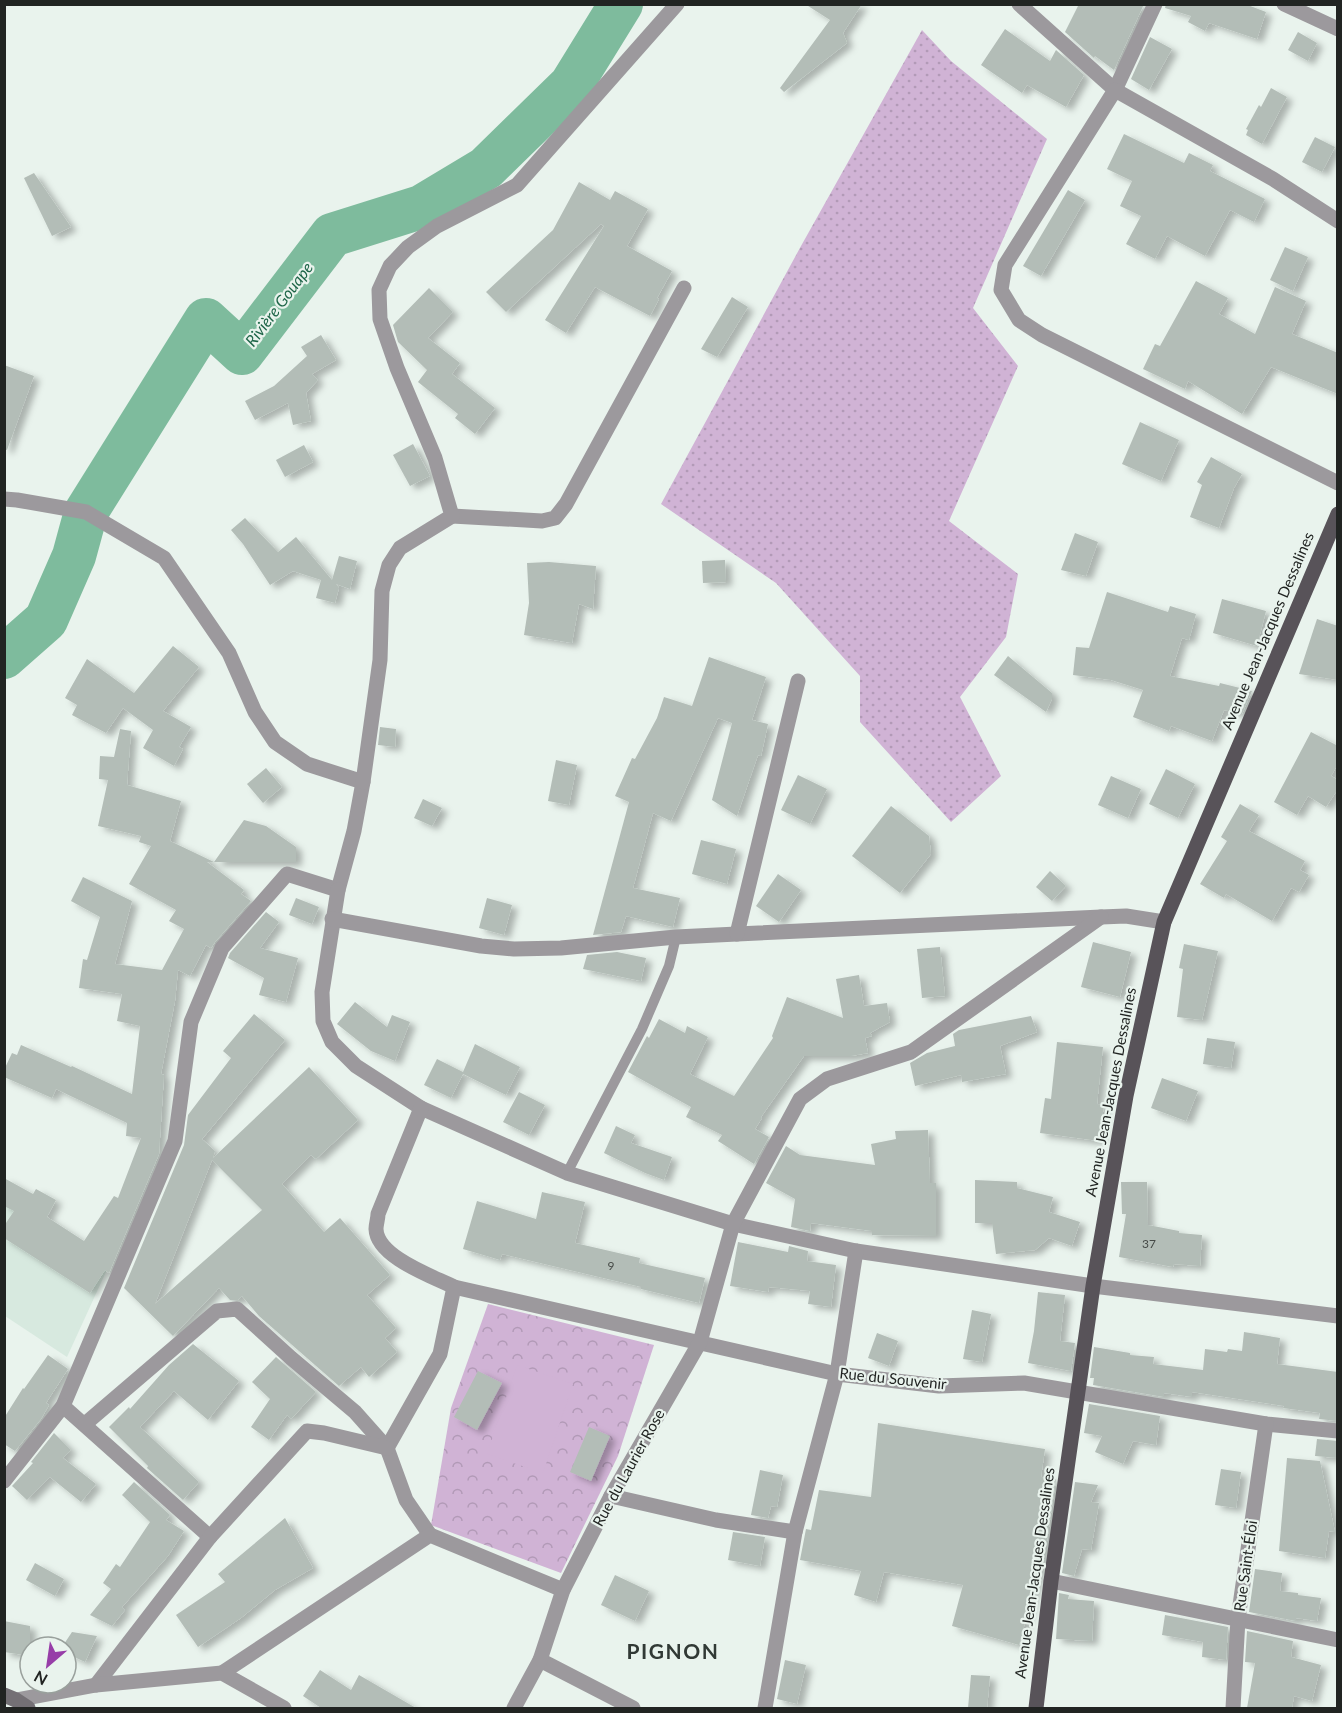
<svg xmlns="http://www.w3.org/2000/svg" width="1342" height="1713" font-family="Lato,sans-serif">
	<defs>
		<pattern id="grass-dots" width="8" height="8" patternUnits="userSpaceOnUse" patternTransform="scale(1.5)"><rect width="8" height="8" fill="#d0b3d5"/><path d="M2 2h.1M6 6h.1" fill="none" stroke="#b29ab7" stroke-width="1.8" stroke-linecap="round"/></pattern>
		<pattern id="park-crowns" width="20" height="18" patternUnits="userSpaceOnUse" patternTransform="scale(1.5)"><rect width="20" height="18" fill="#d0b3d5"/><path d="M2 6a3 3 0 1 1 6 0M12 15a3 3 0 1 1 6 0" fill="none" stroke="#b29ab7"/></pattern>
		<filter id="shadow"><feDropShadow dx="6" dy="4" stdDeviation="3" flood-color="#0004"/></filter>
	</defs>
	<rect width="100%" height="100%" fill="#e9f3ed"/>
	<polygon fill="#d7e9df" points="4,1190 111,1261 67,1357 5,1316"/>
	<polygon fill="url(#grass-dots)" points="922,30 951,61 1047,139 973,308 1018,366 949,521 1018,574 1006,637 960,697 1001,776 951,822 860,722 860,676 776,583 661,504 801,246"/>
	<polygon fill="url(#park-crowns)" points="488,1304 654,1345 618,1456 561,1573 431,1525 451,1408"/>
	<polygon fill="#d0b3d5" points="517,1365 573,1384 543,1473 487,1454"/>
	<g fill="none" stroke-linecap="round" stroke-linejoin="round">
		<polyline stroke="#7ebb9d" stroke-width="44" points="4,657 46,620 74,556 86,512 206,320 242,353 332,235 421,207 486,168 571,85 621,4"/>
	</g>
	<g fill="#b3bdb7" fill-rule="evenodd" filter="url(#shadow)">
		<polygon points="805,4 862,4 843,33 847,43 784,92 780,88 830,20"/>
		<polygon points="1079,4 1144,4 1114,70 1095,56 1094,58 1065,32"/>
		<polygon points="1166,4 1245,4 1266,12 1257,39 1209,23 1205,31 1188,22 1191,16 1165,8"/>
		<polygon points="1005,29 1050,61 1056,50 1084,75 1066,107 1027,85 1022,93 981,65"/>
		<polygon points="1298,32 1317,43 1308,61 1288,50"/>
		<polygon points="1150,37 1172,49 1149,90 1131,79"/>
		<polygon points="1271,88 1287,97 1262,144 1246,135 1248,130 1246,129 1259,105 1261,107"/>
		<polygon points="1124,134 1184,163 1189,153 1213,165 1210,171 1265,199 1254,222 1230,210 1205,256 1167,236 1155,259 1126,244 1141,216 1120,206 1132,181 1107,169"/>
		<polygon points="1315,137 1335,147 1322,172 1302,162"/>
		<polygon points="34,173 71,227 52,236 24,178"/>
		<polygon points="579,182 610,200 615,191 648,209 627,246 672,271 657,298 659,299 650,316 595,287 566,333 545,320 604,226 601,224 506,312 486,292 553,230"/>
		<polygon points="1068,190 1085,200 1041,276 1023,266"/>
		<polygon points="1285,247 1308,257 1293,291 1270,280"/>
		<polygon points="1196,281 1228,298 1219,314 1255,334 1275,287 1306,301 1292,334 1338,353 1338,394 1271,367 1242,414 1188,381 1185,389 1143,369 1155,344 1160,346"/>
		<polygon points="429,288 453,312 428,338 460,363 452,374 495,408 475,434 455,418 458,414 418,382 427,370 398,342 393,325"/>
		<polygon points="732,297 748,307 717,357 701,349"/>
		<polygon points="321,335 336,360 312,374 318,380 306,393 311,421 293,425 288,403 255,420 245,401 274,386 307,356 301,347"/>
		<polygon points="4,365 34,376 7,450 4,449"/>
		<polygon points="1140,422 1179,440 1161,481 1122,464"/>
		<polygon points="413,444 430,476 410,486 393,455"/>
		<polygon points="304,445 313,462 285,477 276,460"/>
		<polygon points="1211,457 1242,474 1234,488 1219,528 1190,517 1202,485 1197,482"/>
		<polygon points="245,518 278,552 296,537 332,580 339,556 357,561 350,589 336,584 339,588 335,603 316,598 321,580 293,571 270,585 243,544 231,530"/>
		<polygon points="1075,533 1098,542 1086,576 1061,570"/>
		<polygon points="725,560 726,582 703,583 702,561"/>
		<polygon points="549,562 596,566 593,609 579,604 572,643 524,635 529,603 527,563"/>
		<polygon points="1107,592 1168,612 1170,606 1196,614 1189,640 1182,638 1170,676 1219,686 1220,683 1252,691 1242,714 1224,710 1212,741 1171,726 1169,731 1133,717 1143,690 1111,680 1073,675 1076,647 1089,648"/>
		<polygon points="1222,599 1266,611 1257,646 1213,633"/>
		<polygon points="1317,619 1338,626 1338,680 1299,674"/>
		<polygon points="173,646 199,667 163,711 191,727 179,747 183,749 174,766 143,748 153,730 123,708 106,733 72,715 77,705 65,698 87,659 134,693"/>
		<polygon points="1008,656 1052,693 1052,699 1046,712 994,675"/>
		<polygon points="709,657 766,677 752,720 768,724 761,756 758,755 737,816 712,800 732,723 718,718 671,821 653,813 633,888 680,898 673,927 626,916 621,932 593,935 629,802 615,796 632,758 635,759 657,718 664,697 692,706"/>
		<polygon points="380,727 396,729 395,747 378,745"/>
		<polygon points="120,729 131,731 127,785 181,801 170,841 214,862 244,820 266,826 296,847 296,862 207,862 244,890 241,894 251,901 215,942 211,948 206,945 190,976 178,970 175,1001 161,1074 164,1075 159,1154 109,1273 105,1270 90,1293 4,1238 4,1226 14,1211 4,1206 4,1178 33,1194 36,1189 56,1200 47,1217 84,1241 114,1196 118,1198 141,1138 126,1136 127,1123 56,1089 52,1098 4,1077 4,1070 12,1053 17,1055 21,1045 71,1067 72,1066 132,1094 140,1026 117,1021 122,994 79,988 83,959 87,960 100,917 71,901 83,877 132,901 115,964 162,970 184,929 169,921 176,910 129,884 151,846 139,842 141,836 98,826 108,780 99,779 100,756 114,757"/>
		<polygon points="1311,732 1338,746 1338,764 1331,776 1338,780 1338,789 1326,807 1308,796 1297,815 1274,802"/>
		<polygon points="556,760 577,765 569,805 548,801"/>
		<polygon points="266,768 282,787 263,803 247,784"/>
		<polygon points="1166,769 1195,784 1178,818 1149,804"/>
		<polygon points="798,775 827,789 810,824 781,810"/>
		<polygon points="1111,776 1141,789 1128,818 1098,805"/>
		<polygon points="423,799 442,808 432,826 414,818"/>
		<polygon points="1240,804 1259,815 1249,831 1305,861 1300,870 1309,875 1299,892 1291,888 1272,921 1226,894 1224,898 1200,884 1227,841 1221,837"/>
		<polygon points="891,806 929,836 931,854 900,893 852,856"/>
		<polygon points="701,840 736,849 727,884 692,874"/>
		<polygon points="1050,871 1066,886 1052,901 1036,887"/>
		<polygon points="778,874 801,890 779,922 756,906"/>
		<polygon points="296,898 319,907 312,924 289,915"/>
		<polygon points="487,898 512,905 504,935 479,928"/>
		<polygon points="266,912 279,922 260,948 298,958 286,1002 259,995 264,978 228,958 230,953"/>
		<polygon points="1093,942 1131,952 1120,997 1081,987"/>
		<polygon points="1184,944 1218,951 1202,1020 1177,1017 1183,969 1179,968"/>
		<polygon points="940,947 945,996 922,998 917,949"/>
		<polygon points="617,952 646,958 641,981 583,969 587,955"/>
		<polygon points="859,975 864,1006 887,1003 890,1022 870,1033 872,1036 865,1038 868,1053 851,1056 804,1056 761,1117 762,1118 755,1129 769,1137 754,1164 718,1141 722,1135 686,1117 691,1107 628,1072 647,1036 649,1038 659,1019 685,1033 687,1026 708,1037 690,1074 734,1096 773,1038 772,1036 787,997 843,1018 836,979"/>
		<polygon points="355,1002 387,1027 392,1015 410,1022 395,1061 371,1051 337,1024"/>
		<path d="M254 1014 285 1040 202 1139 215 1151 213 1158 309 1067 358 1120 316 1159 311 1155 282 1184 324 1232 340 1218 390 1275 367 1295 396 1328 385 1338 397 1352 369 1377 361 1367 339 1386 259 1316 242 1296 238 1300H230L219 1288 173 1336 124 1288 184 1145 188 1115 231 1058 223 1051ZM212 1160 262 1210 155 1304Z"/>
		<polygon points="1031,1016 1037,1032 1000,1046 1006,1074 962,1082 961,1075 915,1086 910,1063 927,1053 955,1046 953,1034 959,1030"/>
		<polygon points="1207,1038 1235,1042 1231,1068 1203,1064"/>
		<polygon points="1057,1042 1103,1047 1097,1104 1104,1105 1099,1141 1040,1133 1045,1098 1051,1099"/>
		<polygon points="475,1044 520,1067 506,1095 463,1074 451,1098 424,1085 437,1059 463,1072"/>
		<polygon points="1162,1078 1198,1091 1186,1121 1151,1108"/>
		<polygon points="519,1092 545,1105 529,1135 503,1122"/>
		<polygon points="616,1126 635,1135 631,1143 672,1157 664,1180 645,1173 604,1153"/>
		<polygon points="928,1130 930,1183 936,1183 936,1236 872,1235 872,1231 811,1223 810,1231 791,1227 795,1199 766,1183 786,1146 800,1155 875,1165 871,1144 896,1139 895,1131"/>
		<polygon points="975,1180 1017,1182 1017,1188 1053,1197 1049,1212 1080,1222 1072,1246 1049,1238 1035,1250 996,1254 992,1223 975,1223"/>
		<polygon points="1121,1182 1147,1182 1148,1225 1179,1231 1179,1233 1202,1235 1200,1266 1174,1264 1173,1267 1119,1257 1126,1214 1122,1214"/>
		<polygon points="542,1192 585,1202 575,1243 640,1258 639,1263 705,1278 699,1303 641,1289 641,1287 502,1254 500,1260 463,1249 477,1201 536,1219"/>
		<polygon points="738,1242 788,1252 789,1246 808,1251 807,1261 836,1265 831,1307 808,1304 810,1291 769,1287 768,1292 730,1286"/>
		<polygon points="1038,1292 1065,1295 1060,1341 1075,1343 1071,1371 1028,1363 1034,1331"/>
		<polygon points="972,1310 991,1314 982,1362 963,1359"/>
		<polygon points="1244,1332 1280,1338 1277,1364 1338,1372 1338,1421 1319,1419 1320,1413 1283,1408 1284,1406 1192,1392 1192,1397 1164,1393 1164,1397 1093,1385 1094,1378 1090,1378 1094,1347 1130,1353 1130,1355 1154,1357 1153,1364 1203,1370 1205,1349 1227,1352 1228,1349 1242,1351"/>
		<polygon points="877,1333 898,1341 889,1366 868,1358"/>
		<polygon points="193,1344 239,1381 208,1420 174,1391 140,1427 199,1482 183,1500 147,1468 148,1466 109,1427 129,1407 130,1409 169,1365"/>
		<polygon points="48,1355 68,1369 46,1403 49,1405 41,1419 15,1451 4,1444 4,1418 23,1388 24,1389"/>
		<polygon points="276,1357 316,1392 291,1419 287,1415 269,1440 251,1427 270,1399 252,1382"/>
		<polygon points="478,1371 502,1383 477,1430 454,1417"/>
		<polygon points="1089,1404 1160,1416 1156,1445 1133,1441 1123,1464 1095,1452 1102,1436 1084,1433"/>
		<polygon points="878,1423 1045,1449 1041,1477 1056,1479 1047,1541 1019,1645 952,1626 963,1585 884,1572 876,1602 854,1595 861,1571 800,1560 806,1529 811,1530 819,1490 871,1497"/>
		<polygon points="589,1427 610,1436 591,1481 570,1472"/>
		<polygon points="54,1433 71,1450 63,1458 96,1484 81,1502 50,1477 27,1500 12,1486 33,1463 31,1462"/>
		<polygon points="1317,1439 1338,1441 1338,1458 1315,1456"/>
		<polygon points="1287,1458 1320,1461 1335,1532 1329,1531 1325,1558 1279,1551"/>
		<polygon points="1221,1469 1241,1472 1236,1508 1215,1505"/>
		<polygon points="760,1470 783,1475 777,1507 771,1506 768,1518 751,1515"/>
		<polygon points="134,1482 170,1515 166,1520 184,1531 168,1556 122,1607 125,1610 112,1626 90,1615 111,1589 103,1583 116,1564 120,1567 150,1522 122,1495"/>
		<polygon points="1075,1482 1098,1485 1091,1502 1099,1503 1091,1550 1082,1549 1074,1576 1062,1573"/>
		<polygon points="285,1518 313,1568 275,1590 241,1618 198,1647 176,1615 225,1582 218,1574"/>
		<polygon points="733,1532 765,1537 760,1566 728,1560"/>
		<polygon points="35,1563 64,1579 55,1596 26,1580"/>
		<polygon points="1255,1569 1282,1573 1280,1591 1298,1593 1298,1595 1321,1598 1317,1621 1296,1618 1296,1621 1249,1612"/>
		<polygon points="615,1575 649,1591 635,1621 601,1605"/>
		<polygon points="1059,1593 1069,1595 1068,1599 1094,1601 1092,1641 1056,1639"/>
		<polygon points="1165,1615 1228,1627 1226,1660 1202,1657 1203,1642 1162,1635"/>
		<polygon points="4,1621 30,1626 30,1644 24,1655 4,1652"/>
		<polygon points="1247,1631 1293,1641 1291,1657 1321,1665 1312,1701 1294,1696 1292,1708 1247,1708 1255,1663 1245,1662"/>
		<polygon points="72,1632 97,1636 85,1662 66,1653 66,1647 62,1647"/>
		<polygon points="785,1660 806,1665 797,1704 777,1699"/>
		<polygon points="320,1670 351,1690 359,1675 416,1708 321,1708 303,1696"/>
		<polygon points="971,1675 990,1676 987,1708 968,1708"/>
	</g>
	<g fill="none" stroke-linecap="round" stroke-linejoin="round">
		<polyline stroke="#9c999d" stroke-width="10" points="567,1173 642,1029 669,966 676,937"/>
		<g stroke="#9c999d" stroke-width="15">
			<polyline points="1019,4 1115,90 1155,4"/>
			<polyline points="1284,4 1338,29"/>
			<polyline points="1338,221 1273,179 1115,90 1005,265 1001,290 1019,320 1042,335 1338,483"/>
			<polyline points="4,499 17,500 86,512 164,558 229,653 255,712 275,742 307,764 363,782 354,831 338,890 287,874 222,948 191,1022 175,1141 63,1406 4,1481"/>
			<polyline points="452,516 542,521 555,518 566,504 684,288"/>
			<polyline points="363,782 380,660 382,591 389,565 400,548 452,516 435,458 397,368 380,319 379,290 390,266 408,247 437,226 517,185 677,4"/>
			<polyline points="338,890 322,992 323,1021 332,1042 356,1066 421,1108 567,1173 733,1224 856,1251 1093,1286 1338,1316"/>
			<polyline points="332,919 481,946 514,949 561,948 676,937 737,934 1101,917 1126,916 1164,922"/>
			<polyline points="737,934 798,681"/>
			<polyline points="454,1287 837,1374 939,1386 1024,1383 1266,1424 1338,1431"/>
			<polyline points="63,1406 210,1537"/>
			<polyline points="85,1424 217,1311 237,1309 291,1358 355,1412 387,1448 406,1500 430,1535"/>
			<path d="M387 1448 440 1354 454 1287C432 1276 377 1257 376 1229 376 1224 378 1219 378 1214L421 1108"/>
			<polyline points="611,1496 716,1520 795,1532"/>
			<polyline points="1051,1581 1338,1640"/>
			<polyline points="540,1660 633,1708"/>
			<polyline points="222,1673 430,1535 563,1590"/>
			<polyline points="96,1685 210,1537 307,1431 324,1433 387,1448"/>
			<polyline points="16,1700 96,1685 222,1673 284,1708"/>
			<polyline points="514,1708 540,1660 563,1590 611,1496 700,1342 733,1224 800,1099 827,1079 911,1052 1101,917"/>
			<polyline points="765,1708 795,1532 837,1374 856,1251"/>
			<polyline points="1233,1708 1238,1619 1266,1424"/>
		</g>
		<polyline stroke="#747075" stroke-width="15" points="4,1695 16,1700 28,1708"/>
		<polyline stroke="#585359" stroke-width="15" points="1036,1708 1051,1581 1093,1286 1126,1096 1164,922 1338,514"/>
	</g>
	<g text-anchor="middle" stroke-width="4.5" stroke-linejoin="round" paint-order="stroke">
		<g font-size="12" fill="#464a47">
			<text x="1149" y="1248">37</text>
			<text x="611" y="1270">9</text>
		</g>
		<g font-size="15" fill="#212422" stroke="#e9f3ed">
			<text transform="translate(1268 631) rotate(-67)" y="5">Avenue Jean-Jacques Dessalines</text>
			<text transform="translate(1111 1092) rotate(-79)" y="5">Avenue Jean-Jacques Dessalines</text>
			<text transform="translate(893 1379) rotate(6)" y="5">Rue du Souvenir</text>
			<text transform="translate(629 1468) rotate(-61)" y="5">Rue du Laurier Rose</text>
			<text transform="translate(1246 1566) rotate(-82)" y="5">Rue Saint-Éloi</text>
			<text transform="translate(1035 1573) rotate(-82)" y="5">Avenue Jean-Jacques Dessalines</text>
		</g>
		<g font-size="16" font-style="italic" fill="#1f6649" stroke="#e9f3ed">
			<text transform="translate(279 304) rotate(-53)" y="6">Rivière Gouape</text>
		</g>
		<g font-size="21" font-weight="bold" letter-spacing="1.5" fill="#313935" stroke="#e9f3ed">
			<text x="673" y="1659">PIGNON</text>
		</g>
	</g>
	<rect width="1342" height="1713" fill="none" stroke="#212422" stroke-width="12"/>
	<g transform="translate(48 1665) rotate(209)"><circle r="28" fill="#e9f3ed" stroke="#99a09c" stroke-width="1.5"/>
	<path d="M0-4.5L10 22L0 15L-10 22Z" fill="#973da8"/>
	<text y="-9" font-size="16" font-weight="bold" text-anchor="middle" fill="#212422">N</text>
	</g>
</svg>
